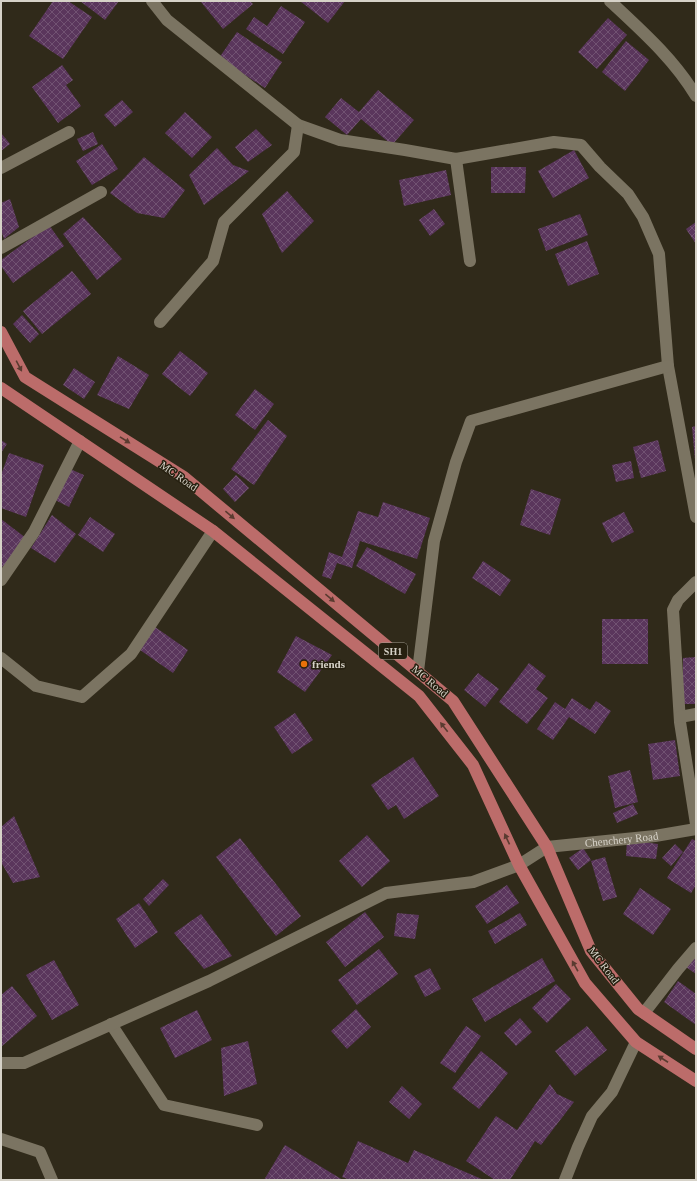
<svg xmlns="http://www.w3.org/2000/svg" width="697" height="1181" font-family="'Times New Roman',serif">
	<defs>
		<pattern id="building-cross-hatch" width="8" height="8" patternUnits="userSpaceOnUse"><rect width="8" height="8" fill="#5a365c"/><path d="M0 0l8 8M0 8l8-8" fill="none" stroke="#715272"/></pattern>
	</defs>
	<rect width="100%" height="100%" fill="#302a1a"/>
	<g fill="url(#building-cross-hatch)">
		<polygon points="53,1 68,1 92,17 63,59 29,36"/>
		<polygon points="80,1 119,1 105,20"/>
		<polygon points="202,1 250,1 253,4 223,29 201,2"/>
		<polygon points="300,1 345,1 328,23"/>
		<polygon points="281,6 305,22 283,54 246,29 254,17 267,26"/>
		<polygon points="608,18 627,35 597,69 578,52"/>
		<polygon points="237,32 282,62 265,88 219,58"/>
		<polygon points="626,41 649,60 625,91 602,72"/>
		<polygon points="62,65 73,80 66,85 81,106 58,123 32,87"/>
		<polygon points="378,90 414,120 392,145 361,119 347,135 325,117 341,98 359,112"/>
		<polygon points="122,100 133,112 115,127 104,115"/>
		<polygon points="185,112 212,137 192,158 165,133"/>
		<polygon points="256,129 272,145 248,162 235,147"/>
		<polygon points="93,132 98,144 83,151 77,139"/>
		<polygon points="1,133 10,144 1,151"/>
		<polygon points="102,144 118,169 92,185 76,161"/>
		<polygon points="217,148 233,165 249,171 204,205 189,175"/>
		<polygon points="574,150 589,178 553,198 538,171"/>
		<polygon points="144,157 185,190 164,218 137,213 110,193"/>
		<polygon points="491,167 526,167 525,193 491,193"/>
		<polygon points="446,170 451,195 404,206 399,180"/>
		<polygon points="287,191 314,221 282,253 262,214"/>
		<polygon points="10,199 19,227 4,239 1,230 1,203"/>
		<polygon points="434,209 445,224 430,236 419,220"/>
		<polygon points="580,214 588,235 546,251 538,229"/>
		<polygon points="83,217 122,259 97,280 63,234"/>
		<polygon points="696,222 696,244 686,229"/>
		<polygon points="49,225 64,246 13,283 1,266 1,260"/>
		<polygon points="587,241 599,274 568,286 555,254"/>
		<polygon points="72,271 91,294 42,334 23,311"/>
		<polygon points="22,315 39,334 30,343 13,324"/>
		<polygon points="180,351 208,373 190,396 162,374"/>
		<polygon points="118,356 149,375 129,409 97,395"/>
		<polygon points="74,368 95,382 84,399 63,385"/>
		<polygon points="255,389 274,404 255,430 235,415"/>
		<polygon points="268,420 287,436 254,485 231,469"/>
		<polygon points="696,426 696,460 695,460 692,427"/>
		<polygon points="1,440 7,444 1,453"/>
		<polygon points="658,440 666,471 641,478 633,447"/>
		<polygon points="9,453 44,465 26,517 1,508 1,475"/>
		<polygon points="631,461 634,478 616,482 612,465"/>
		<polygon points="70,469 84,475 69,507 55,500"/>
		<polygon points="236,475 249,488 235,502 223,489"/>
		<polygon points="531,489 561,499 550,535 520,525"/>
		<polygon points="383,502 430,518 417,559 360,541 352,568 337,563 331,579 322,576 329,552 342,557 358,511 378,517"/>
		<polygon points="624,512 634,532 612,543 602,523"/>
		<polygon points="52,515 76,534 55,563 31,548"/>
		<polygon points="90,517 115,534 103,552 78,535"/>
		<polygon points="1,519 26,538 3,567 1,566"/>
		<polygon points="367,547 416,574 405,594 356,566"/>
		<polygon points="483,561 511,580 500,596 472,578"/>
		<rect x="602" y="619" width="46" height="45"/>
		<polygon points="155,627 188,650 173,673 140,650"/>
		<polygon points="296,636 332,655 305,692 277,672"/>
		<polygon points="696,657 696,704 683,704 683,658"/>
		<polygon points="529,663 546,676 536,689 548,698 527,724 499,702"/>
		<polygon points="478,673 499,689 485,707 464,690"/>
		<polygon points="572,698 590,710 596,701 611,711 595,734 569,717 553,740 537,729 555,702 565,709"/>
		<polygon points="295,713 313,740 292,754 274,727"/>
		<polygon points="675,740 680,776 653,780 648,744"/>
		<polygon points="413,757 439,796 404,819 396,805 388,810 371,785"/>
		<polygon points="630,770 638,802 615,808 608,776"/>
		<polygon points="633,804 638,814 617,823 613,813"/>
		<polygon points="14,816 40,877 13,883 1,862 1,827"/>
		<polygon points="367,835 390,861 362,887 339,861"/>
		<polygon points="240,838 301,916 276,936 216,857"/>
		<polygon points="692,839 696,841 696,885 691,893 667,878"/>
		<polygon points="627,840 658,844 656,859 626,856"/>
		<polygon points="675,844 683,852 671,866 662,858"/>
		<polygon points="583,848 591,860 578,870 569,858"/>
		<polygon points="605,857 617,897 603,901 591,861"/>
		<polygon points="163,879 169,885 149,906 143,899"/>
		<polygon points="507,885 519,903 487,924 475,906"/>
		<polygon points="640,888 671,909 653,935 623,914"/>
		<polygon points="139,903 158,932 135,948 116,919"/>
		<polygon points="365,912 384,937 345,967 326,942"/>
		<polygon points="397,913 419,915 415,939 394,936"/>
		<polygon points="520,913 527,925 495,944 488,931"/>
		<polygon points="201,914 232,956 204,969 174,933"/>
		<polygon points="379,949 398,974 357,1005 338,980"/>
		<polygon points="696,953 696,974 686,967"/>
		<polygon points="542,958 555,981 485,1022 472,999"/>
		<polygon points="54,960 79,1005 52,1020 26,975"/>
		<polygon points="430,968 441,989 425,997 414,976"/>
		<polygon points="678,981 696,994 696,1025 664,1002"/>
		<polygon points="556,984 571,999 547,1023 532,1008"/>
		<polygon points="12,986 37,1016 1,1047 1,995"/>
		<polygon points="356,1009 371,1027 347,1049 331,1031"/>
		<polygon points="197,1010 212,1040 175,1058 160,1028"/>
		<polygon points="520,1018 532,1032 516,1046 504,1033"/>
		<polygon points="466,1026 481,1036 455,1073 440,1063"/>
		<polygon points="587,1026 607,1050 575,1076 555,1051"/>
		<polygon points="248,1041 257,1084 224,1096 221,1048"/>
		<polygon points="481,1051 508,1073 479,1109 452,1088"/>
		<polygon points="550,1084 557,1094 574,1102 541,1145 535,1141 510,1180 495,1180 466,1161 496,1116 517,1130"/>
		<polygon points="402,1086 422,1104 409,1119 389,1102"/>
		<polygon points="358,1141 408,1163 414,1150 484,1180 350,1180 342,1177"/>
		<polygon points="285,1145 343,1180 264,1180"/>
	</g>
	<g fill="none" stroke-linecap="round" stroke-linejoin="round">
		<g stroke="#7b7462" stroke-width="12">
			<polyline points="152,1 167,20 298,125 340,140 405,150 456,159 554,142 581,145 600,167 628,194 643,217 659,254 668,366 696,517"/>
			<path d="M610 1C641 30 674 59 696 96"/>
			<polyline points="456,159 470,261"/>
			<polyline points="1,168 69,132"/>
			<polyline points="1,248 101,192"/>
			<polyline points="160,322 213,261 224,222 294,152 298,125"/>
			<polyline points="1,580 34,532 80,441"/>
			<polyline points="696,582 678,600 673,610 680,722 696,824"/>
			<polyline points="1,658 36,686 82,697 131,654 213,531"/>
			<polyline points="418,671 434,541 456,462 471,421 668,366"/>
			<polyline points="680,717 696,714"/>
			<polyline points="644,1013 678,969 696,948"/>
			<polyline points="111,1024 164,1105 257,1125"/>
			<path id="s1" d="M1 1063H24L209 981 386 893 473 882 519 865 547 847 655 836 696 829"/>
			<polyline points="1,1139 40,1152 52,1180"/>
			<polyline points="565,1180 578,1147 592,1116 612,1092 636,1042"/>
		</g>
		<g stroke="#bc6c6a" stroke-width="12">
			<polyline points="1,332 25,377 184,477 453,701 547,847 591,951 638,1009 696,1049"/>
			<polyline points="1,388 213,531 419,696 473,765 519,865 585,983 636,1042 696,1081"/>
		</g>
	</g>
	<defs><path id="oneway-solid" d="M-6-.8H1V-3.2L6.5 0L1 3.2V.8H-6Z"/></defs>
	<g fill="#5a3b30">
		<use href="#oneway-solid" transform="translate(19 366) rotate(62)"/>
		<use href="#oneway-solid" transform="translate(125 440) rotate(32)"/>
		<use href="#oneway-solid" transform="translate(230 515) rotate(40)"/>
		<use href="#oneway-solid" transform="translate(330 598) rotate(40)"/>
		<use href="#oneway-solid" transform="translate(444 727) rotate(-128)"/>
		<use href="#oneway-solid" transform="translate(507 839) rotate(-115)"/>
		<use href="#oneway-solid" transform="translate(575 966) rotate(-119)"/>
		<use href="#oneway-solid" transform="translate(663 1059) rotate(-147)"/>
	</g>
	<circle fill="#e8710a" stroke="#262010" stroke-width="1.5" cx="304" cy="664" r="4"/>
	<g text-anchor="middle" stroke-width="3" stroke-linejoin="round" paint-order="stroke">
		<rect fill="#262010" stroke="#a19d91" stroke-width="1" x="379" y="643" width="28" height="16" rx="3"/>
		<g font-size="10" font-weight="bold" fill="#d6d2c8">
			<text x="393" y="655">SH1</text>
		</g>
		<g font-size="11" fill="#d6d2c8" stroke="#262010">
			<text transform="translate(179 476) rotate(35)" y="4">MC Road</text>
			<text transform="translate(430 681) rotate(40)" y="4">MC Road</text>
			<text dy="4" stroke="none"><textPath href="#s1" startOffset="668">Chenchery Road</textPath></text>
			<text transform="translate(604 965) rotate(53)" y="4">MC Road</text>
		</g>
		<g font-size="11" font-weight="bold" fill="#d6d2c8" stroke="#262010" text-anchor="start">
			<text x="312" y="668">friends</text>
		</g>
	</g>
	<rect width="697" height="1181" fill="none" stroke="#d6d2c8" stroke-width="4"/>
</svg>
